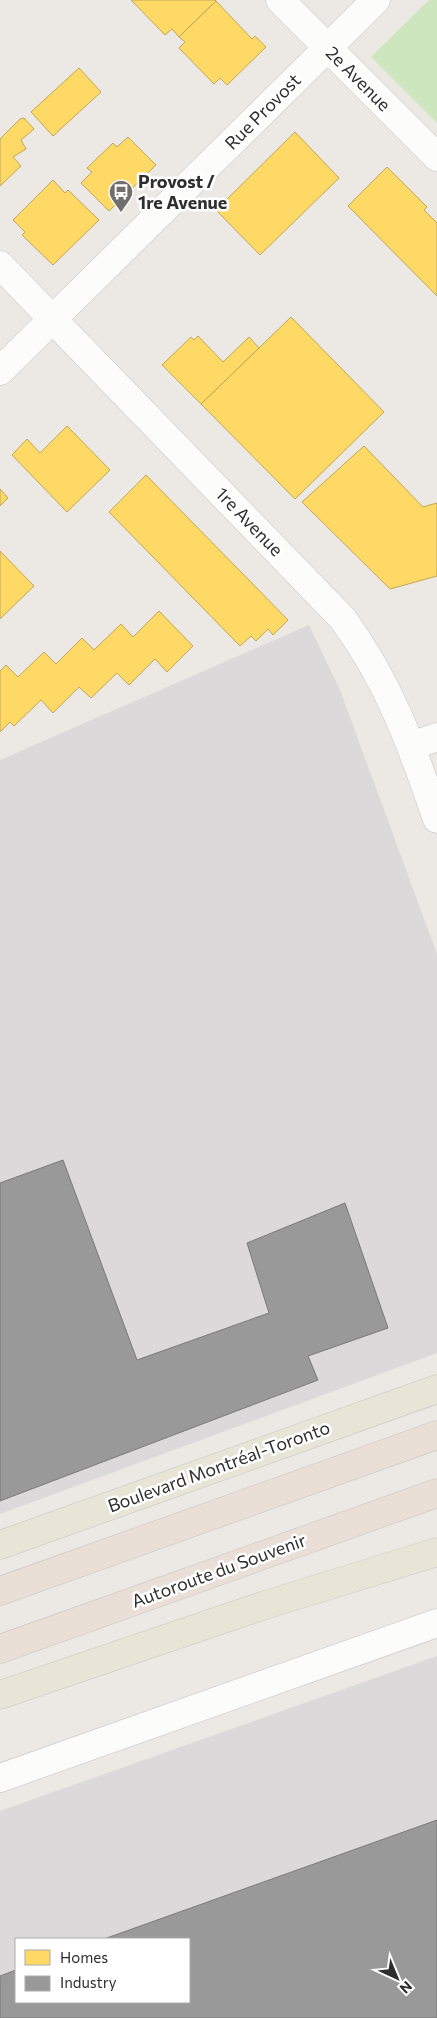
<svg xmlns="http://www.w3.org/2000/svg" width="437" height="2018" font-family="Commissioner,sans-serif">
	<rect width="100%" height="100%" fill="#ece8e4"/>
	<g fill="#dcd9db" fill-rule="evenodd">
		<polygon points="309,625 340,690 437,954 437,1353 0,1514 0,760"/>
		<path d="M437 1656V2018H0V1811ZM16 1939H189V2002H16Z"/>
	</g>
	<polygon fill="#cee6be" points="429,0 437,0 437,123 371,57"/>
	<g fill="#ffd966" stroke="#c0a655">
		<polygon points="131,0 215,0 216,1 179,37 172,29 165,35"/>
		<polygon points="216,1 252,39 255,36 266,47 227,85 220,78 214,84 179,48 185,42 179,37"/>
		<polygon points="79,68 101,92 53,136 31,112"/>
		<polygon points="24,118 34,129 21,140 26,149 13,157 21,166 0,186 0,139 20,119"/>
		<polygon points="295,132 339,178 260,255 216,210"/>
		<polygon points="128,137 156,165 109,211 81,183 92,172 87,168 113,143 117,147"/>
		<polygon points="387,167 427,207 424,210 437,223 437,296 348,206"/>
		<polygon points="53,180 65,193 68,190 99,220 53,265 22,235 25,232 13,220"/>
		<polygon points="291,317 384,412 295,499 201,404"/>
		<polygon points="198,336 223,362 249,337 259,348 201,404 162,365 191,337 194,340"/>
		<polygon points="67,426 110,470 67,512 12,455 27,439 40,453"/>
		<polygon points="364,446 423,507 437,503 437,576 390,589 302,502"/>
		<polygon points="146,475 288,620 273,635 268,629 256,641 251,636 240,646 109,512"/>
		<polygon points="0,489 8,498 0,506"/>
		<polygon points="0,551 34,586 0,619"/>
		<polygon points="159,611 193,646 167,672 155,659 129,685 117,673 91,698 79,687 53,713 41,700 14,726 10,722 0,732 0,671 6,665 18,677 44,652 56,664 82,638 94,650 121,624 133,637"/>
	</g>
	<g fill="#999" stroke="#797979">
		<polygon points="63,1160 137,1360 269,1313 247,1243 345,1203 388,1328 308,1356 318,1380 0,1501 0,1183"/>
		<polygon points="437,1820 437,2018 0,2018 0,1976 16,1970 16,2002 189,2002 189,1939 104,1939"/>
	</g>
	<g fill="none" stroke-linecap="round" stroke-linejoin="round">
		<defs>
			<g id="minor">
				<polyline points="280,0 437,157"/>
				<path d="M0 265 343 619C390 684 411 744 437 819"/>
				<polyline points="0,371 376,0"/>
				<polyline points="411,746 437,737"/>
				<polyline points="0,1778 437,1623"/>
			</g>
			<g id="major">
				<polyline points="0,1545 437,1389"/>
				<polyline points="0,1695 265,1605 437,1552"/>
			</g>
			<g id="highway">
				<polyline points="0,1591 437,1435"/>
				<polyline points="0,1649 437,1493"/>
			</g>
		</defs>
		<use href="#minor" stroke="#c5c4c5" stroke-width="29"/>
		<use href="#major" stroke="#c6c5c4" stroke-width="29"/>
		<use href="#highway" stroke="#c6c5c4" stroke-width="29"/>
		<use href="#minor" stroke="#fcfcfb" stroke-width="28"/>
		<use href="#major" stroke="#e8e4d6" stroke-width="28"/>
		<use href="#highway" stroke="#eadfd6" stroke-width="28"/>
	</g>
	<defs>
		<symbol id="bus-pin" viewBox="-11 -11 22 30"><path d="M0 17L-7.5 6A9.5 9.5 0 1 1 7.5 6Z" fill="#706f6e" stroke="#fff"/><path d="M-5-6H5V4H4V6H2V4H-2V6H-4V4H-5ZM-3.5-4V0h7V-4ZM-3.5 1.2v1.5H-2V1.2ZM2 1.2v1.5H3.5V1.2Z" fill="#fff"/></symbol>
	</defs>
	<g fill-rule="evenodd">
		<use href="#bus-pin" x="107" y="178" width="28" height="38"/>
	</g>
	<g text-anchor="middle" stroke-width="5" stroke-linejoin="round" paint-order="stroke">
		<g font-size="18" fill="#2e2e2e" stroke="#fff">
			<text transform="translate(358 79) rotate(45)" y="6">2e Avenue</text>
			<text transform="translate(263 112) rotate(-45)" y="6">Rue Provost</text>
			<text transform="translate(249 522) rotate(46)" y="6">1re Avenue</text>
			<text transform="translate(219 1467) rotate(-20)" y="6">Boulevard Montréal-Toronto</text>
			<text transform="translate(219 1571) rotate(-20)" y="6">Autoroute du Souvenir</text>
		</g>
		<g font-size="18" font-weight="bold" fill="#2e2e2e" stroke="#fff" text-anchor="start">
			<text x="138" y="188">Provost /<tspan x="138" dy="21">1re Avenue</tspan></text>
		</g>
	</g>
	<rect x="15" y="1938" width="175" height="65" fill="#ffffff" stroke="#ababab"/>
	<rect x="25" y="1950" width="25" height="15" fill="#ffd966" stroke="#ababab"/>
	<text x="60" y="1963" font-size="15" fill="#2e2e2e">Homes</text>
	<rect x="25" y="1976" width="25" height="15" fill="#999999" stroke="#ababab"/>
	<text x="60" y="1988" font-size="15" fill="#2e2e2e">Industry</text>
	<g transform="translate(397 1978) rotate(136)" stroke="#ffffff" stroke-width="4" paint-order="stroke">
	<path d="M0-4L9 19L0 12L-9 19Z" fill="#2e2e2e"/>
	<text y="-8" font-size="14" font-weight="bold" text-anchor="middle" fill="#2e2e2e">N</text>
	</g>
</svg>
